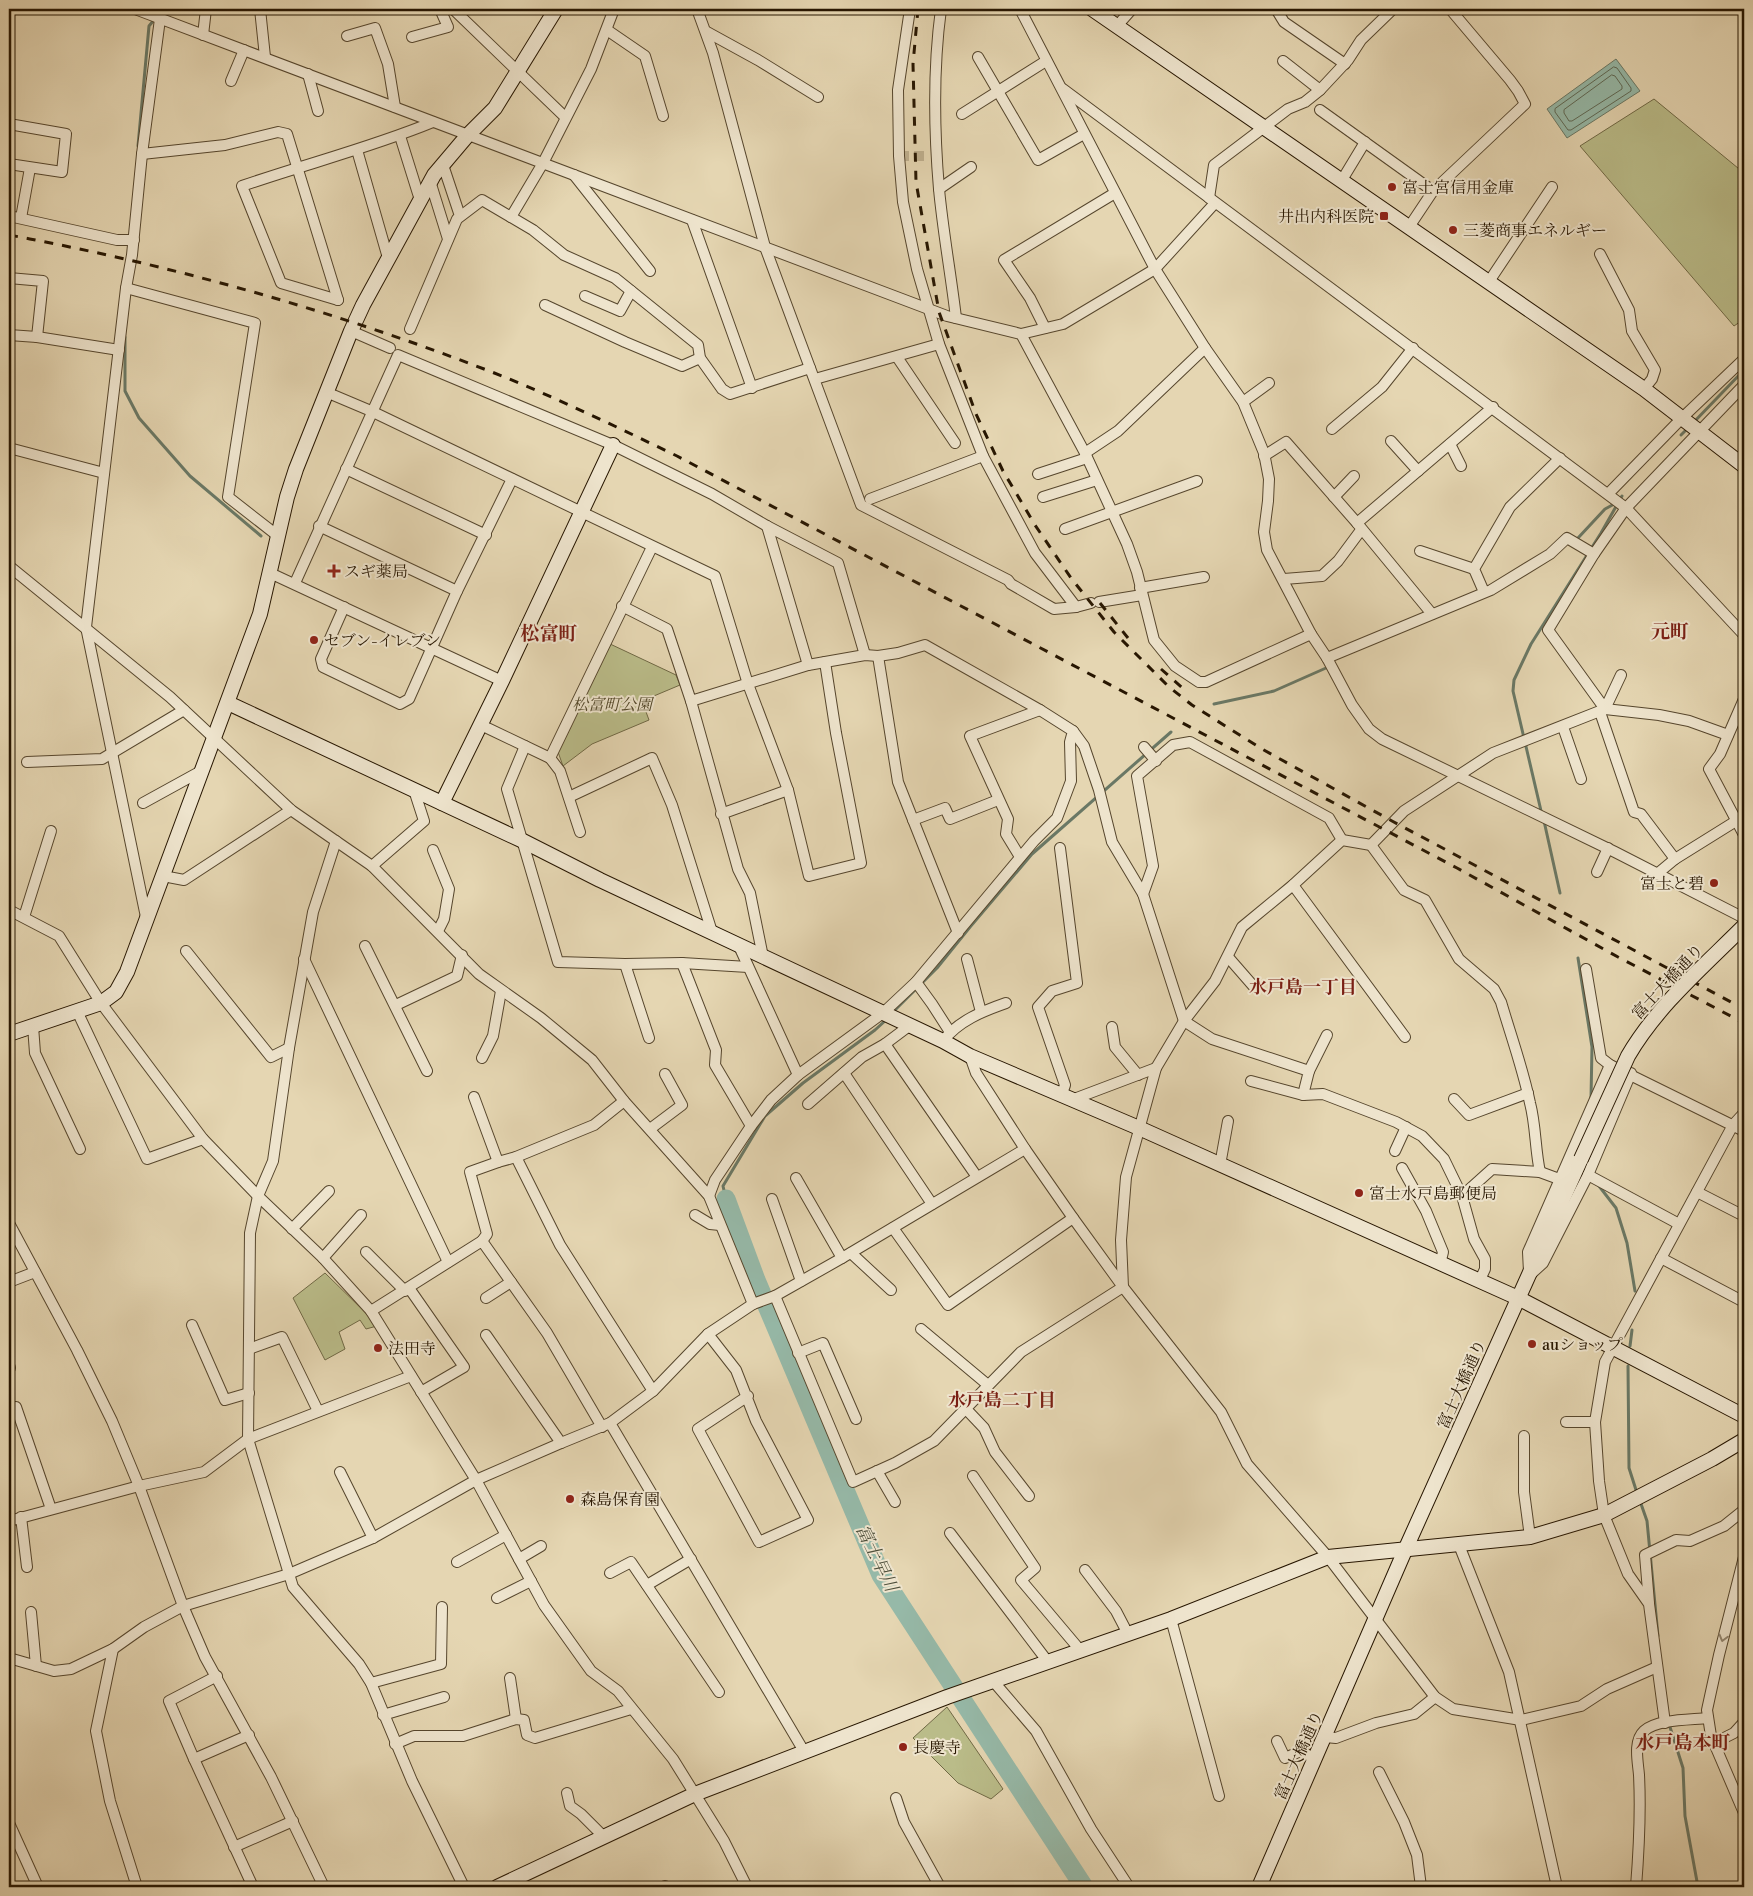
<svg xmlns="http://www.w3.org/2000/svg" width="1753" height="1896" font-family="'Libre Bodoni','Noto Serif JP',serif">
	<rect width="100%" height="100%" fill="#e5d6b2"/>
	<filter id="stains"><feTurbulence type="fractalNoise" baseFrequency=".004" numOctaves="4"/><feColorMatrix values="0 0 0 0 .2 0 0 0 0 .09 0 0 0 0 .02 0 0 0 .5 -.17"/></filter>
	<radialGradient id="worn" r=".72"><stop offset=".6" stop-color="#630" stop-opacity="0"/><stop offset="1" stop-color="#630" stop-opacity=".3"/></radialGradient>
	<g fill="#babc89" stroke="#706945">
		<polygon points="1654,99 1744,173 1744,319 1734,326 1580,146"/>
		<polygon points="608,643 676,675 680,685 642,701 649,720 592,744 563,766 558,752"/>
		<polygon points="325,1273 367,1314 377,1326 366,1329 360,1320 339,1332 345,1349 325,1360 293,1298"/>
		<polygon points="947,1707 1003,1789 991,1799 958,1783 913,1738"/>
	</g>
	<polygon fill="#96b9a8" stroke="#6a7865" points="1616,59 1640,91 1567,138 1547,109"/>
	<g fill="none" stroke-linecap="round" stroke-linejoin="round">
		<g stroke="#5e6854" stroke-width="1">
			<polygon points="1614,67 1617,68 1631,88 1631,91 1571,130 1568,130 1555,112 1555,109"/>
			<polygon points="1612,75 1615,76 1622,86 1622,89 1572,121 1569,121 1564,113 1564,110"/>
		</g>
		<g stroke="#6a7865" stroke-width="3">
			<polyline points="138,146 149,26 163,9"/>
			<polyline points="125,337 125,391 139,418 190,476 261,536"/>
			<polyline points="1693,423 1744,370"/>
			<polyline points="1681,435 1688,428"/>
			<polyline points="1578,538 1605,509 1616,503"/>
			<polyline points="1214,704 1274,691 1326,668"/>
			<polyline points="1542,815 1513,691 1514,680 1531,644 1601,533 1622,496"/>
			<polyline points="1544,821 1560,893"/>
			<polyline points="1578,958 1592,1047 1591,1098"/>
			<polyline points="892,1013 937,968 970,927 1032,854 1171,732"/>
			<polyline points="1599,1186 1616,1208 1627,1243 1635,1291"/>
			<polyline points="726,1199 723,1186 765,1116 803,1083 875,1030 886,1020"/>
			<polyline points="1630,1346 1632,1330"/>
			<polyline points="1628,1366 1629,1468 1637,1493"/>
			<polyline points="1640,1501 1647,1521 1658,1636"/>
			<polyline points="1669,1724 1683,1768 1685,1816 1698,1887"/>
		</g>
		<polyline stroke="#96b9a8" stroke-width="19" points="726,1199 756,1280 881,1575 1084,1887"/>
		<polyline stroke="#bfb08f" stroke-width="10" stroke-dasharray="10 5" stroke-linecap="butt" points="899,156 926,156"/>
		<defs>
			<g id="street">
				<polyline points="135,9 947,316 1021,334 1063,324 1155,269 1215,203"/>
				<polyline points="260,9 265,57"/>
				<polyline points="453,9 565,117"/>
				<polyline points="697,9 713,53 765,247 861,505 1008,580 1011,584 1054,609 1076,607 1091,603"/>
				<polyline points="910,9 898,90 899,156 903,202 917,269 939,344 983,456 1035,553 1076,607"/>
				<path d="M941 9C933 68 934 130 939 189 943 232 951 275 956 318"/>
				<polyline points="1020,9 1155,269 1205,348 1243,402 1264,453 1269,479 1268,501 1264,532 1267,550 1311,634 1327,658 1352,705 1369,729 1382,739 1615,852 1744,918"/>
				<polyline points="1276,9 1284,22 1345,64"/>
				<polyline points="1117,26 1132,9"/>
				<polyline points="607,30 645,56 663,116"/>
				<polyline points="707,32 758,60 818,97"/>
				<polyline points="203,35 206,9"/>
				<polyline points="347,36 375,28 388,64 395,107"/>
				<polyline points="412,37 448,27 440,9"/>
				<polyline points="978,57 1038,160 1084,134"/>
				<polyline points="1283,61 1320,90"/>
				<polyline points="308,74 318,111"/>
				<polyline points="231,81 244,50"/>
				<polyline points="1063,89 1626,508 1744,635"/>
				<polyline points="1320,110 1433,191"/>
				<polyline points="962,114 1046,61"/>
				<polyline points="9,124 66,134 62,172 9,164"/>
				<polyline points="400,136 420,200"/>
				<polyline points="357,150 388,258"/>
				<polyline points="142,154 225,145 278,132 287,134 338,300"/>
				<polyline points="443,165 460,216"/>
				<polyline points="574,175 650,271"/>
				<polyline points="1342,180 1365,142"/>
				<polyline points="430,181 448,239"/>
				<polyline points="939,189 971,167"/>
				<polyline points="1209,198 1214,165 1288,109 1305,102 1320,90 1348,60 1361,40 1393,9"/>
				<polyline points="9,216 117,240 134,240"/>
				<polyline points="511,217 543,163 591,69 614,9"/>
				<polyline points="21,218 30,168"/>
				<polyline points="692,220 752,388"/>
				<polyline points="1409,227 1433,191 1525,104 1518,91 1510,80 1450,9"/>
				<polyline points="1600,254 1629,310 1632,331 1655,370 1652,379 1644,389"/>
				<polyline points="9,278 43,281 37,337"/>
				<polyline points="1488,283 1552,187"/>
				<polyline points="126,288 255,323 228,497 278,536"/>
				<polyline points="585,296 620,311 631,291"/>
				<path d="M338 300 281 283 242 186C305 164 370 148 433 122"/>
				<polyline points="545,305 625,342 682,366 700,358"/>
				<polyline points="1045,328 1030,298 1004,260 1115,193"/>
				<polyline points="410,329 457,219 482,200 533,230 564,255 615,278 698,345 700,358 722,389 730,394 810,368"/>
				<polyline points="351,331 390,348"/>
				<polyline points="1021,334 1085,453 1127,544 1137,572 1154,640 1175,666 1199,682 1206,682 1311,634"/>
				<polyline points="9,335 37,337 119,350"/>
				<polyline points="897,357 955,443"/>
				<polyline points="815,379 939,344"/>
				<polyline points="326,392 371,411 715,576 748,684 788,790 809,876 861,863 836,733 825,662"/>
				<polyline points="1243,402 1269,383"/>
				<polyline points="1332,429 1382,387 1413,348"/>
				<polyline points="1391,441 1418,471"/>
				<polyline points="1450,444 1461,466"/>
				<polyline points="9,448 104,473"/>
				<polyline points="1085,453 1118,431 1205,348"/>
				<polyline points="1264,456 1286,442 1357,523 1432,614"/>
				<polyline points="346,469 486,535"/>
				<polyline points="1038,474 1087,458"/>
				<polyline points="1608,494 1682,418 1744,359"/>
				<polyline points="1043,497 1097,480"/>
				<polyline points="1334,497 1354,476"/>
				<polyline points="870,499 983,456"/>
				<polyline points="1357,523 1493,407"/>
				<polyline points="319,526 457,591"/>
				<polyline points="767,526 808,665"/>
				<polyline points="1065,529 1197,481"/>
				<polyline points="1420,551 1474,569"/>
				<polyline points="9,566 170,697 291,810 372,866 479,974 541,1018 592,1060 624,1101 709,1196 753,1304"/>
				<polyline points="270,573 502,681"/>
				<polyline points="1284,579 1322,576 1338,561 1361,530"/>
				<polyline points="295,583 398,355 613,445 712,494 767,526 838,563 865,655"/>
				<polyline points="1140,588 1204,577"/>
				<polyline points="1484,592 1474,569 1510,507 1560,458"/>
				<polyline points="1099,602 1142,595"/>
				<polyline points="622,606 667,629 691,701 808,665 865,655 878,656 898,653 925,645 1040,710 1073,731 1070,742 1071,781 1057,818 1034,841 916,982 883,1013 798,1075 771,1100 751,1126 715,1180 709,1196"/>
				<polyline points="344,607 321,659 323,667 400,704 409,699 457,591 512,479"/>
				<polyline points="878,656 898,782 958,933"/>
				<polyline points="1327,658 1491,590 1550,554 1567,538 1594,554"/>
				<polyline points="1621,675 1605,709 1548,630 1594,554 1626,508 1744,385"/>
				<polyline points="1744,699 1720,754 1709,769 1744,835"/>
				<polyline points="691,701 738,869 750,893 763,957"/>
				<polyline points="1600,712 1634,812 1641,814 1675,859"/>
				<polyline points="481,725 550,758 652,547"/>
				<polyline points="1563,727 1581,779"/>
				<polyline points="1073,731 1084,746 1099,790 1112,842 1143,894 1184,1021 1212,1039 1309,1071 1303,1095"/>
				<polyline points="525,746 507,789 558,962 625,964 682,963 748,967"/>
				<polyline points="1144,747 1156,761"/>
				<polyline points="550,758 560,771 580,832"/>
				<polyline points="27,762 102,759 184,710"/>
				<polyline points="569,797 652,758 672,805 712,932"/>
				<polyline points="143,803 203,770"/>
				<polyline points="721,814 788,790"/>
				<polyline points="913,820 945,808 950,819 998,800"/>
				<polyline points="336,841 313,912 289,1048 273,1161 258,1196 250,1233 248,1439 293,1587 359,1664 371,1683 412,1781 464,1887"/>
				<path d="M1371 845 1404 890 1425 900 1459 959 1494 989 1501 1002C1511 1036 1523 1069 1530 1103 1536 1126 1535 1149 1540 1172"/>
				<polyline points="1060,848 1077,983 1052,991 1038,1007 1065,1085 1062,1094"/>
				<polyline points="433,850 449,889 444,919 438,931"/>
				<polyline points="1020,857 1006,834 1008,819 970,736 1040,710"/>
				<polyline points="372,866 424,821 414,790"/>
				<polyline points="1597,872 1608,848"/>
				<polyline points="1657,874 1675,859 1736,821"/>
				<polyline points="163,876 184,880 291,810"/>
				<polyline points="1293,885 1405,1037"/>
				<polyline points="1143,894 1153,866 1137,776 1173,745 1190,742 1329,818 1342,840"/>
				<polyline points="9,910 59,936 101,1003 203,1139 258,1196 323,1258 371,1311 476,1480 544,1605 591,1671 618,1691 673,1759 724,1841 747,1887"/>
				<polyline points="24,917 51,831"/>
				<polyline points="146,917 86,627 126,288 132,255 142,154 160,19"/>
				<polyline points="738,944 798,1075"/>
				<polyline points="365,946 427,1071"/>
				<polyline points="186,951 271,1057 289,1048"/>
				<polyline points="1228,957 1255,988"/>
				<polyline points="304,959 448,1262"/>
				<polyline points="967,959 981,1012"/>
				<polyline points="682,963 716,1050 715,1065 751,1126"/>
				<polyline points="625,964 649,1038"/>
				<polyline points="1586,969 1601,1058 1610,1065 1744,1131"/>
				<polyline points="916,982 932,1004 950,1032"/>
				<polyline points="396,1005 457,976 462,955"/>
				<polyline points="77,1011 147,1159 203,1139"/>
				<polyline points="33,1026 35,1053 80,1149"/>
				<polyline points="1112,1027 1115,1047 1138,1075"/>
				<path d="M943 1041C958 1021 983 1011 1006 1003"/>
				<polyline points="885,1044 977,1177"/>
				<polyline points="970,1056 976,1073 1025,1149 1073,1218 1123,1287 1221,1412 1247,1464 1328,1557 1435,1697 1453,1709 1521,1720 1581,1706 1607,1689 1657,1667"/>
				<polyline points="482,1058 493,1036 501,991"/>
				<polyline points="1309,1071 1327,1035"/>
				<polyline points="844,1073 932,1204"/>
				<polyline points="1251,1081 1303,1095 1323,1094 1396,1122 1422,1136 1444,1159 1462,1196 1474,1239 1485,1259 1485,1269 1479,1282"/>
				<polyline points="474,1097 498,1162 516,1157 594,1125 624,1101"/>
				<polyline points="1074,1099 1156,1068"/>
				<polyline points="1454,1099 1469,1115 1528,1093"/>
				<polyline points="808,1104 862,1057 885,1044 909,1026"/>
				<polyline points="650,1129 682,1105 665,1074"/>
				<polyline points="1395,1151 1406,1127"/>
				<polyline points="516,1157 560,1245 653,1391"/>
				<polyline points="1220,1165 1228,1121"/>
				<polyline points="1402,1168 1426,1211 1443,1252 1440,1264"/>
				<polyline points="1588,1175 1679,1224"/>
				<polyline points="796,1178 842,1258"/>
				<polyline points="1697,1192 1744,1216"/>
				<polyline points="1462,1196 1492,1169 1540,1172 1559,1179"/>
				<polyline points="772,1199 801,1281"/>
				<polyline points="695,1215 710,1224 720,1225"/>
				<polyline points="9,1223 77,1350 112,1421 139,1486 183,1606 205,1657 271,1777 324,1887"/>
				<polyline points="893,1228 948,1305 1073,1218"/>
				<polyline points="292,1229 329,1191"/>
				<polyline points="482,1241 487,1234 470,1172 498,1162"/>
				<polyline points="366,1252 405,1291"/>
				<polyline points="851,1253 891,1290"/>
				<polyline points="323,1258 361,1215"/>
				<polyline points="1661,1258 1744,1302"/>
				<polyline points="1529,1272 1528,1252 1610,1065"/>
				<polyline points="1532,1273 1543,1263 1588,1175 1631,1073"/>
				<polyline points="9,1282 35,1272"/>
				<polyline points="1123,1287 1121,1240 1126,1177 1156,1068 1184,1021 1215,981 1242,927 1293,885 1342,840 1371,845 1404,811 1493,753 1605,709 1659,715 1689,721 1728,735"/>
				<polyline points="409,1288 464,1367 421,1392"/>
				<polyline points="775,1296 853,1482 895,1463 934,1441 1021,1352 1123,1287"/>
				<polyline points="486,1298 511,1282"/>
				<polyline points="371,1311 482,1241 547,1333 602,1427"/>
				<polyline points="192,1325 225,1400 249,1393"/>
				<polyline points="921,1329 988,1385"/>
				<polyline points="708,1334 736,1370 756,1421 808,1520 759,1542 698,1429 748,1396"/>
				<polyline points="486,1335 561,1443"/>
				<polyline points="249,1349 282,1337 318,1411"/>
				<polyline points="798,1353 823,1343 856,1419"/>
				<polyline points="9,1365 10,1368"/>
				<polyline points="16,1407 51,1509"/>
				<polyline points="966,1409 984,1428 995,1452 1029,1496"/>
				<polyline points="1566,1422 1595,1422"/>
				<polyline points="610,1423 805,1753"/>
				<polyline points="1524,1436 1524,1492 1530,1537"/>
				<polyline points="877,1471 895,1502"/>
				<polyline points="340,1472 373,1538"/>
				<polyline points="973,1476 1035,1568 1021,1580 1080,1650"/>
				<polyline points="21,1517 27,1567"/>
				<polyline points="9,1521 139,1486 204,1472 248,1439 411,1376"/>
				<polyline points="950,1533 1048,1662"/>
				<polyline points="1459,1545 1509,1672 1557,1887"/>
				<polyline points="1744,1557 1719,1655 1707,1710 1711,1736 1744,1813"/>
				<polyline points="519,1559 541,1546"/>
				<polyline points="457,1562 506,1535"/>
				<polyline points="1085,1570 1116,1611 1128,1634"/>
				<polyline points="610,1573 631,1562 719,1692"/>
				<polyline points="647,1585 691,1559"/>
				<polyline points="497,1598 531,1581"/>
				<polyline points="1649,1603 1645,1555 1676,1540 1690,1541 1724,1526 1744,1510"/>
				<polyline points="31,1612 36,1666"/>
				<polyline points="1171,1619 1219,1796"/>
				<polyline points="113,1649 96,1731 110,1801 137,1887"/>
				<polyline points="9,1658 54,1671 71,1669 113,1649 144,1627 183,1606 289,1574 373,1538 476,1480 561,1443 610,1423 653,1391 708,1334 753,1304 775,1296 842,1258 1025,1149"/>
				<polyline points="217,1676 169,1701 194,1759 253,1887"/>
				<polyline points="510,1678 516,1719"/>
				<polyline points="994,1682 1036,1731 1091,1829 1129,1887"/>
				<polyline points="371,1683 441,1664 442,1607"/>
				<polyline points="383,1715 444,1697"/>
				<polyline points="1665,1723 1649,1604 1628,1574 1604,1515 1599,1481 1595,1422 1605,1362 1733,1125 1744,1113"/>
				<polyline points="1325,1737 1336,1738 1376,1723 1414,1714 1435,1697"/>
				<polyline points="1277,1741 1285,1758 1301,1751 1315,1759"/>
				<polyline points="1714,1743 1734,1733 1744,1722"/>
				<polyline points="395,1744 414,1736 463,1736 516,1719 524,1720 527,1735 535,1738 631,1709"/>
				<polyline points="194,1759 249,1735"/>
				<polyline points="1379,1772 1404,1822 1417,1855 1421,1887"/>
				<polyline points="567,1793 570,1806 581,1814 604,1837"/>
				<polyline points="896,1798 904,1822 940,1887"/>
				<polyline points="9,1823 38,1887"/>
				<polyline points="234,1847 293,1821"/>
				<polyline points="665,1886 665,1887"/>
				<path d="M1636 1887C1639 1849 1641 1814 1639 1775 1638 1762 1633 1741 1644 1731 1657 1719 1691 1720 1708 1718"/>
			</g>
			<g id="secondary">
				<polyline points="1092,9 1644,389 1744,466"/>
				<polyline points="228,703 523,841 600,880 943,1041 970,1056 1139,1128 1518,1298 1744,1416"/>
				<polyline points="442,803 502,681 613,445"/>
				<polyline points="9,1034 101,1003 116,992 127,972 260,614 287,497 296,469 351,331 363,305 434,175 467,136 495,108 556,9"/>
				<polyline points="497,1887 695,1794 947,1697 1171,1619 1328,1557 1530,1537 1604,1515 1712,1459 1744,1440"/>
				<polyline points="1259,1887 1406,1548 1581,1159"/>
			</g>
		</defs>
		<use href="#street" stroke="#56462d" stroke-width="12"/>
		<use href="#secondary" stroke="#271601" stroke-width="16"/>
		<use href="#street" stroke="#eee4cd" stroke-width="10"/>
		<use href="#secondary" stroke="#eee4cd" stroke-width="14"/>
		<g stroke="#271601" stroke-width="3" stroke-dasharray="9 9" stroke-linecap="butt">
			<polyline points="918,9 913,64 916,182 939,312 976,414 1003,471 1035,525 1071,578 1114,632 1169,687 1192,705 1262,749 1392,821 1744,1009"/>
			<path d="M9 235C177 266 342 313 502 376 561 400 619 428 677 456L1457 868 1618 957 1744 1023"/>
			<polyline points="1100,603 1128,638"/>
			<polyline points="1161,669 1187,692"/>
		</g>
		<defs>
			<path id="secondary-bridge" d="M1581 1159 1628 1056C1657 1006 1703 967 1744 926"/>
		</defs>
		<use href="#secondary-bridge" stroke="#271601" stroke-width="16" stroke-linecap="butt"/>
		<use href="#secondary-bridge" stroke="#eee4cd" stroke-width="14"/>
	</g>
	<defs><path id="oneway-chevron" d="M-2-3.5L2.5 0L-2 3.5" fill="none" stroke-width="1.6" stroke-linecap="round" stroke-linejoin="round" transform="scale(1.25)"/></defs>
	<use stroke="#948771" href="#oneway-chevron" transform="translate(1723 1638) rotate(105)"/>
	<g fill="#8f2418" stroke="#eee4cd" stroke-width="2">
		<circle cx="1392" cy="187" r="5"/>
		<rect x="1379" y="211" width="10" height="10" rx="2.5"/>
		<circle cx="1453" cy="230" r="5"/>
		<path d="M331.5 563.5h5v5h5v5h-5v5h-5v-5h-5v-5h5z"/>
		<circle cx="314" cy="640" r="5"/>
		<circle cx="1714" cy="883" r="5"/>
		<circle cx="1359" cy="1193" r="5"/>
		<circle cx="1532" cy="1344" r="5"/>
		<circle cx="378" cy="1348" r="5"/>
		<circle cx="570" cy="1499" r="5"/>
		<circle cx="903" cy="1747" r="5"/>
	</g>
	<g text-anchor="middle" stroke-width="4" stroke-linejoin="round" paint-order="stroke">
		<g font-size="16" fill="#271601" stroke="#eee4cd" text-anchor="start">
			<text x="1402" y="193">富士宮信用金庫</text>
			<text x="1374" y="222" text-anchor="end">井出内科医院</text>
			<text x="1463" y="236">三菱商事エネルギー</text>
			<text x="344" y="577">スギ薬局</text>
			<text x="324" y="646">セブン-イレブン</text>
			<text x="1704" y="889" text-anchor="end">富士と碧</text>
			<text x="1369" y="1199">富士水戸島郵便局</text>
			<text x="1542" y="1350">auショップ</text>
			<text x="388" y="1354">法田寺</text>
			<text x="580" y="1505">森島保育園</text>
			<text x="913" y="1753">長慶寺</text>
		</g>
		<g font-size="16" font-style="italic" fill="#53482a" stroke="#eee4cd">
			<text x="612" y="710">松富町公園</text>
		</g>
		<g font-size="16" fill="#271601" stroke="#eee4cd">
			<text transform="translate(1667 981) rotate(-47)" y="6">富士大橋通り</text>
			<text transform="translate(1461 1384) rotate(-66)" y="6">富士大橋通り</text>
			<text transform="translate(1298 1755) rotate(-66)" y="6">富士大橋通り</text>
		</g>
		<g font-size="18" font-weight="bold" fill="#7a1f14" stroke="#eee4cd">
			<text x="1303" y="993">水戸島一丁目</text>
			<text x="1002" y="1406">水戸島二丁目</text>
		</g>
		<g font-size="18" font-style="italic" fill="#4e4f3b" stroke="#eee4cd">
			<text transform="translate(877 1558) rotate(64)" y="6">富士早川</text>
		</g>
		<g font-size="19" font-weight="bold" fill="#7a1f14" stroke="#eee4cd">
			<text x="1670" y="638">元町</text>
			<text x="549" y="640">松富町</text>
			<text x="1683" y="1749">水戸島本町</text>
		</g>
	</g>
	<rect width="1753" height="1896" fill="none" stroke="#e5d6b2" stroke-width="30"/>
	<rect x="10" y="10" width="1733" height="1876" fill="none" stroke="#271601" stroke-width="2.5"/>
	<rect x="15" y="15" width="1723" height="1866" fill="none" stroke="#271601"/>
	<rect width="100%" height="100%" filter="url(#stains)"/>
	<rect width="100%" height="100%" fill="url(#worn)"/>
</svg>
